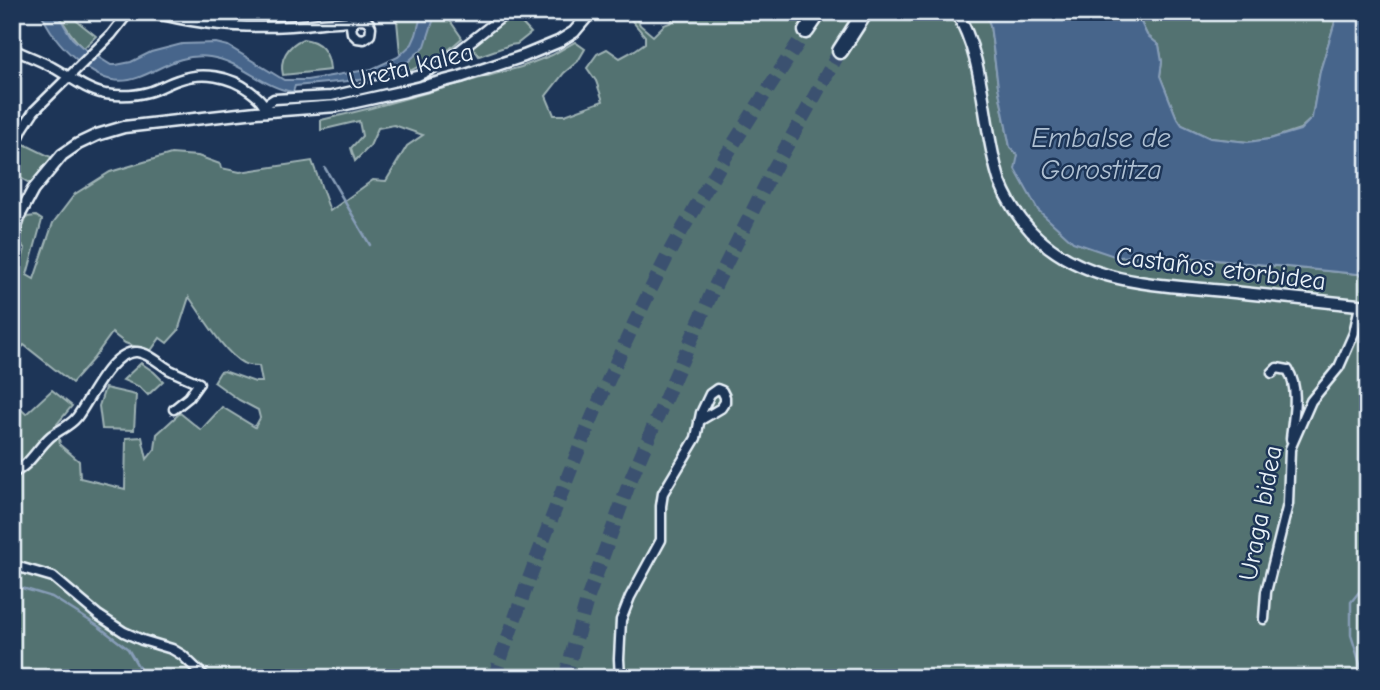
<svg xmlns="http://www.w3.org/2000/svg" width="1380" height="690" font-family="'Comic Neue',sans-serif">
	<rect width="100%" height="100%" fill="#1d3557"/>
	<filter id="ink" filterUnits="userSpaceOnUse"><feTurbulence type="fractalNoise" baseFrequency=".0143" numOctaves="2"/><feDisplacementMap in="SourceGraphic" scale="14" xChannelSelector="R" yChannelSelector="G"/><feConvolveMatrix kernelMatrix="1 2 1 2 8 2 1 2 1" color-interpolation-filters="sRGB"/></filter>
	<g filter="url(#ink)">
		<g fill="#537271" stroke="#9eb2b4" stroke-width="2">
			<path d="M58 12H69L68 14 96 36 84 48C72 38 65 27 58 12Z"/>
			<polygon points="394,12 444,12 462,38 445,53 410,71 400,53 397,21"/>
			<path d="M627 12H634L640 25 653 36 664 25 672 22 673 12H985L990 25 998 86 1010 147 1117 257 1165 255 1368 275V678H12V401L26 414 52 390 72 406 57 424 60 445 79 461 80 478 125 489 126 438 142 437 147 459 155 449 157 434 180 413 201 430 222 407 255 427 260 418 258 410 239 400 214 382 220 372 224 371 255 382H262L259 366C254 366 248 366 243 363 223 352 203 316 189 297L178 331 167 343 160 338 150 352 125 343 112 333 93 359 72 383 24 345 12 359V270L19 272 25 249 21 244 22 229 27 217 36 216 42 220 27 275 34 279 53 223 75 194 110 172 171 154 198 156 220 164 221 168 240 172 312 161 330 211 373 180 386 181 407 146 423 135 394 125 378 128 370 146 355 161 351 148 362 136 359 121 321 130V120L371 108 521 67 552 55 575 42 585 49 578 61 564 73 546 96 554 115H565L603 101 596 81 587 68 597 54 607 49 620 58 635 50 645 43V36L627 15Z"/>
			<polygon points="1136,12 1338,12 1320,71 1312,118 1300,129 1270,139 1248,142 1210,138 1182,125 1176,116 1160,76 1162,62 1159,45 1147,35"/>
			<polygon points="514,15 531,33 517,44 510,45 479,56 472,46"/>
			<path d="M303 39C321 41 329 52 330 70L283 75C279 59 288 45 303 39Z"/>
			<polygon points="20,142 53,158 31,184 12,173 12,160"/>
			<polygon points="141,363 154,372 163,381 148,395 140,387 123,380"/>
			<polygon points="105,388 136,395 134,430 102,429 99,406"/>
		</g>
		<g fill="#46658b" stroke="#879db7" stroke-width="2">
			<path d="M41 12H58L64 25 72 38 82 47 111 65H116L131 62 151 52 182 44 216 43 228 46 284 80H307L372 69 398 57 412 44 416 35 422 12H436L425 46 396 73 380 78 295 86 293 92C262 87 240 61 210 57 155 49 134 113 76 59 62 47 48 30 41 12Z"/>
			<polygon points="985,12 1136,12 1147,35 1159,45 1162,62 1160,76 1176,116 1182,125 1210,138 1248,142 1270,139 1300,130 1312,118 1320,71 1338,12 1368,12 1368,275 1165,255 1117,257 1073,242 1038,210 1015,169 1018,155 1010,147 998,86 990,25"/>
		</g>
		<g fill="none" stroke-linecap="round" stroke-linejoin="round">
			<g stroke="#879db7" stroke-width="2.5">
				<polyline points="325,168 370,245"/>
				<polyline points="12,585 52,597 98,626 128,649 145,678"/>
				<polyline points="1358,678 1361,667 1351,635 1351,602 1368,581"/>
			</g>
			<g stroke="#3b516f" stroke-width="14" stroke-dasharray="14 7" stroke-linecap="butt">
				<path d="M494 678C543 536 596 395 665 261 674 242 686 224 696 206 731 146 768 89 806 31"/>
				<polyline points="565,678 587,600 630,481 676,374 713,290 772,172 840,51"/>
			</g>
			<defs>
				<g id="minor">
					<path d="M151 12C207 28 265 30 322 23 335 22 348 22 360 19 366 19 369 21 371 27L370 35 364 39 357 38 352 33 351 26 356 20"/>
					<path d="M12 49C25 55 40 60 52 67 69 76 85 90 105 94 119 96 134 96 148 92 159 89 168 83 178 80 202 71 230 76 250 91 258 97 264 102 267 112"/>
					<polyline points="265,105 274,99 331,96 418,76 442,64 508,12"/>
					<polyline points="12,152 23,128 34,111 111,35 129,12"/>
					<path d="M1272 373 1277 368 1288 370C1300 390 1293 418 1291 439"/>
					<path d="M12 473C30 466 37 448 51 436 59 430 70 426 77 417 90 400 111 350 137 352 149 353 160 364 170 370 180 375 190 379 199 383L189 397 174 409"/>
					<polyline points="12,565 53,577 98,615 124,632 142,640 172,649 182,655 206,678"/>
					<polyline points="1264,619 1266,592 1288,504 1290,449 1311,401 1339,367 1354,333 1360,306"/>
					<polyline points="620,678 619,659 621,620 630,597 661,540 661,506 663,493 696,438 701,413 710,394 717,389 722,391 725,397 725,402 721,408 699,421"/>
				</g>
				<g id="tertiary">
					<path d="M956 12C986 59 982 129 1000 182 1007 200 1018 217 1031 231 1082 285 1156 284 1224 291 1272 296 1320 301 1368 306"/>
					<polyline points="12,244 19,216 33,190 62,155 78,144 97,135 124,127 256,112 337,106 405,91 460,77 524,56 558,42 574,32 591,12"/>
				</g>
				<g id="motorway">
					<polyline points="806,31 819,12"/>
					<polyline points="840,51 865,12"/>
				</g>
			</defs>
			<use href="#minor" stroke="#e8f1f8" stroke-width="13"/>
			<use href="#tertiary" stroke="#e8f1f8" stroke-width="15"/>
			<use href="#motorway" stroke="#e8f1f8" stroke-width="19"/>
			<use href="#minor" stroke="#1d3557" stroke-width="8"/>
			<use href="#tertiary" stroke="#1d3557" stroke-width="10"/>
			<use href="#motorway" stroke="#1d3557" stroke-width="14"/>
		</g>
	</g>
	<g text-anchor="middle" stroke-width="5" stroke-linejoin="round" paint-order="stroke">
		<g font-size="26" fill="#e8f1f8" stroke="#1d3557">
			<text transform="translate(411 66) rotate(-14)" y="9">Ureta kalea</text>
			<text transform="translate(1221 268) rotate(7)" y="9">Castaños etorbidea</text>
			<text transform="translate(1260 513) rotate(-79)" y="9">Uraga bidea</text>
		</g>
		<g font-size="28" font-style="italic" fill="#afc0d2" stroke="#1d3557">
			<text x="1101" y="147">Embalse de<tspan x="1101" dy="32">Gorostitza</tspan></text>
		</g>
	</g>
	<rect width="1380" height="690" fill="none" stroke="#1d3557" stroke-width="42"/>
	<rect x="21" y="21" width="1338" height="648" fill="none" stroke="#e8f1f8" stroke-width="2.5" filter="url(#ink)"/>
</svg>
